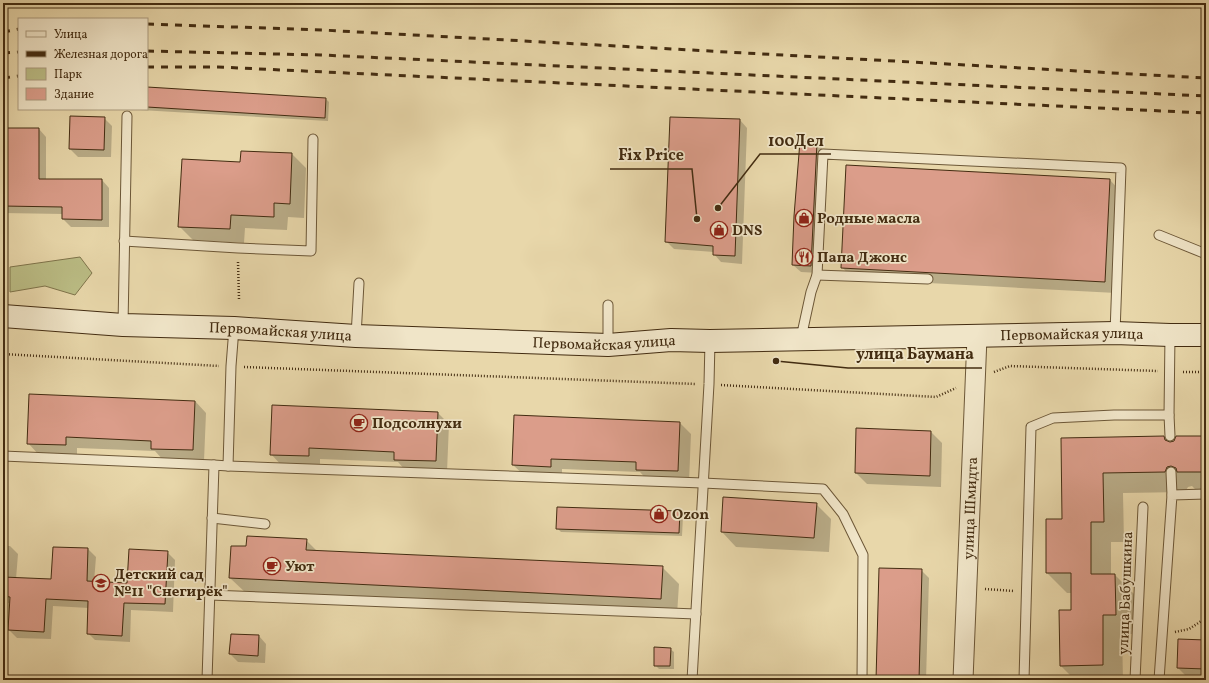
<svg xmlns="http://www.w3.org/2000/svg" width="1209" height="683" font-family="Vollkorn,serif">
	<rect width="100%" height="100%" fill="#e8d7aa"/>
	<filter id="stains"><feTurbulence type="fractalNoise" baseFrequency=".005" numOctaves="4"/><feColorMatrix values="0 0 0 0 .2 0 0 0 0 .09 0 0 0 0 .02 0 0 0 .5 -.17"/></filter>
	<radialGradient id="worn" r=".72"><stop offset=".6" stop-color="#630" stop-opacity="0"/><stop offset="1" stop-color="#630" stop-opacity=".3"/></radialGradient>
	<polygon fill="#bbbd85" stroke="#7f744b" points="80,257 92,273 75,295 45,286 10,292 10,267"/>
	<g fill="#0003">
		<polygon points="147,88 326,99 329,102 328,121 140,110 139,109 147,109"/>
		<polygon points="71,117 104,118 112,126 111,157 78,157 70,149"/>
		<polygon points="740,120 747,128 742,264 721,262 714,254 714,252 674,249 666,241"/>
		<polygon points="3,129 39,129 46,137 46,180 102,180 109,188 109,227 71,227 63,219 63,214 3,213"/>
		<polygon points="817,143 824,151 819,273 801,272 793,265"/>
		<polygon points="292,154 306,168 304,218 288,217 287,230 245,228 244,243 193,240 179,226 241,163"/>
		<polygon points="1110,180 1121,192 1116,293 853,279 842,267"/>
		<polygon points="195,401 206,413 204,461 163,460 155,451 77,448 77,456 39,455 28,443"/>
		<polygon points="438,413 449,424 447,472 406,471 398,462 320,459 320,467 282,466 271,454"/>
		<polygon points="680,423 691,434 689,482 648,481 640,472 562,469 562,477 525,476 513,465"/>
		<polygon points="857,429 931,432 942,443 941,487 867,484 856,473"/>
		<polygon points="1164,437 1169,443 1206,437 1206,492 1198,492 1192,486 1188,487 1185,492 1123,493 1124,542 1111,542 1111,575 1115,575 1135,595 1136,634 1122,634 1123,680 1075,680 1061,666 1072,611 1072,593 1067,593 1047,573 1063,520 1062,438"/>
		<polygon points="816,504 831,519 829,552 736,547 722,532"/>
		<polygon points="679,512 683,516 682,536 561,532 557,528"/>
		<polygon points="306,540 318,552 662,567 679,584 677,615 247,594 230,578 247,547"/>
		<polygon points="3,546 10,546 18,554 16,579 52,580 88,549 96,557 94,582 128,584 167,552 175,560 173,612 131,610 130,642 95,640 88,633 89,608 53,606 51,639 17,638 9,630 11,603 3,603"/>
		<polygon points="921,570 929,578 926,680 877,680"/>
		<polygon points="259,636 266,644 265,663 238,662 230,654"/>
		<polygon points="1206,641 1206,680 1190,680 1178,668"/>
		<polygon points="670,649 674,652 674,669 659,669 655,665"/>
	</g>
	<g fill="#db9d8a" stroke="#432c11">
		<polygon points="147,87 326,98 325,118 147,107"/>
		<polygon points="70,116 105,117 104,150 69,149"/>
		<polygon points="670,117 740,119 735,256 713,255 713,246 665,242"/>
		<polygon points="3,128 39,128 39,179 102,179 102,220 62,219 62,207 3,206"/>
		<polygon points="800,141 817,142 811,266 792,265 794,216"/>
		<polygon points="241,151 292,153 290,204 274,203 274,217 231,215 230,229 178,227 182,159 240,162"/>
		<polygon points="846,165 1110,179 1105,282 841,268"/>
		<polygon points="29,394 195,401 193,450 151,449 151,441 66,437 66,445 27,444"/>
		<polygon points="272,405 438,412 436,461 394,460 394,452 309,448 309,456 270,455"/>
		<polygon points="514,415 680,422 678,471 636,470 636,462 551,459 551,467 512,465"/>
		<polygon points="856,428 931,431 930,476 855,473"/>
		<polygon points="1164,436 1165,440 1170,442 1174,441 1176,436 1206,436 1206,472 1177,472 1176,468 1171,466 1167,467 1165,472 1103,473 1104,522 1091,522 1091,574 1115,574 1116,615 1103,615 1103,665 1060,666 1059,610 1071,610 1071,573 1046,573 1046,519 1062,519 1061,438"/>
		<polygon points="723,497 817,503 814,538 721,532"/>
		<polygon points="557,507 680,511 679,533 556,529"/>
		<polygon points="247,536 307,539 306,550 663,566 661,599 229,578 231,546 246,546"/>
		<polygon points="53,547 88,548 87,581 127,583 129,549 168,551 165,604 124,603 122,636 87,634 88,601 46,599 44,632 8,630 10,597 3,596 3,577 51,579"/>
		<polygon points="879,568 922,569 919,680 876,680"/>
		<polygon points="231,634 259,635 258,656 229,654"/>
		<polygon points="1178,639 1206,640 1206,669 1177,668"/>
		<polygon points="654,647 671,648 670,666 654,666"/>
	</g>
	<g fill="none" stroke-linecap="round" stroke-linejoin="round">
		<defs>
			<g id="service">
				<polyline points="1159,235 1206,254"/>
				<polyline points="124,241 238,248 311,251 313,139"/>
				<polyline points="817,275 928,279"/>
				<polyline points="123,325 127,116"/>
				<polyline points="356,336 359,283"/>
				<polyline points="801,338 811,292 817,275 823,154 1121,168 1115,333"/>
				<polyline points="608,345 608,305"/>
				<polyline points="1169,415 1170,436"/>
				<polyline points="3,456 214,465"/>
				<polyline points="228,466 703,483 823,489 843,514 863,555 862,680"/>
				<polyline points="1171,472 1172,495"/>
				<polyline points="212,518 265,524"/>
				<polyline points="210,595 696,614"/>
				<polyline points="207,680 214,465 228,466 231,366 234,328"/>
				<polyline points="692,680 709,384 710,341"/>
				<polyline points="1024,680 1031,427 1053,418 1114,415 1169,415 1170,335"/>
				<polyline points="1135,680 1143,507"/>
				<polyline points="1159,680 1172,495 1206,494"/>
			</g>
			<g id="minor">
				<path id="s1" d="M963 680 977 337"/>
			</g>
			<g id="secondary">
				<path id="s2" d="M3 316 123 325 234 328 356 336 608 345 671 340 710 341 1115 333 1170 335H1206"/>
			</g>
		</defs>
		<use href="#service" stroke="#6c5737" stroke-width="11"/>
		<use href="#minor" stroke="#6c5737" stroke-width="21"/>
		<use href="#secondary" stroke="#432c11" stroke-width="24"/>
		<g stroke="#432c11" stroke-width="2.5" stroke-dasharray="1 2" stroke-linecap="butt">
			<polyline points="238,262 239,299"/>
			<polyline points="3,354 219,366"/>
			<polyline points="244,367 696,384"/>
			<polyline points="994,372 1010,366 1158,371"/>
			<polyline points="1183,372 1206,372"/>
			<polyline points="721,385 936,397 956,388"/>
			<polyline points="985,589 1014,591"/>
			<polyline points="1175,632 1189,629 1206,618"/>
		</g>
		<use href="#service" stroke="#f0e5c8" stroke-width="9"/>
		<use href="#minor" stroke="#f0e5c8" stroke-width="19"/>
		<use href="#secondary" stroke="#f0e5c8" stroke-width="22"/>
		<g stroke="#432c11" stroke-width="3" stroke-dasharray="7 7" stroke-linecap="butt">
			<polyline points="147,24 322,30 1206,78"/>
			<polyline points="3,32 19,29"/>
			<polyline points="147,51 321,55 1206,96"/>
			<polyline points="3,53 19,52"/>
			<polyline points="147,67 218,67 1206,113"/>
			<polyline points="3,78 19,76"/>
		</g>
	</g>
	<defs>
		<symbol id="shop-ring" viewBox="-11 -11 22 22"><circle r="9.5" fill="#f0e5c8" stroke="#8f2418" stroke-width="1.5"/><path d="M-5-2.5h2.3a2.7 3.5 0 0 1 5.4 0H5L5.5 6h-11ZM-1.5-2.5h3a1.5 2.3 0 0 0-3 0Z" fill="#8f2418"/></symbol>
		<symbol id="restaurant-ring" viewBox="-11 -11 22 22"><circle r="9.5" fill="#f0e5c8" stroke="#8f2418" stroke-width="1.5"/><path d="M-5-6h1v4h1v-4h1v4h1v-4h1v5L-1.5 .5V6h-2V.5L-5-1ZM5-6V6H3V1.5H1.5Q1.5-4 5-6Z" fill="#8f2418"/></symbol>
		<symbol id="cafe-ring" viewBox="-11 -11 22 22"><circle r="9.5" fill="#f0e5c8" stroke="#8f2418" stroke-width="1.5"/><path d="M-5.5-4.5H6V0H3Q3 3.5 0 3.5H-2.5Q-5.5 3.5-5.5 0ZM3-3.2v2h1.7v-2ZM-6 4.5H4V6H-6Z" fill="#8f2418"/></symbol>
		<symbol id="school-ring" viewBox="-11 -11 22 22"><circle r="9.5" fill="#f0e5c8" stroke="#8f2418" stroke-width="1.5"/><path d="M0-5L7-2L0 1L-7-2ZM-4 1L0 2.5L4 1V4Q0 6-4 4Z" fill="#8f2418"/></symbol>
	</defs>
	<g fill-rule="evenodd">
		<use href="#shop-ring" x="794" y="208" width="20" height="20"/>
		<use href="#shop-ring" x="709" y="220" width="20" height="20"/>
		<use href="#restaurant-ring" x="794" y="247" width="20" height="20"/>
		<use href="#cafe-ring" x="349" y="413" width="20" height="20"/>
		<use href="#shop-ring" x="649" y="504" width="20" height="20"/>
		<use href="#cafe-ring" x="262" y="556" width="20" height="20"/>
		<use href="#school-ring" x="91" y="573" width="20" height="20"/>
	</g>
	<g text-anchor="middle" stroke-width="3.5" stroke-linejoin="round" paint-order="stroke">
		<g font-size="15" font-weight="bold" fill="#432c11" stroke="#f0e5c8" text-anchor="start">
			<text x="817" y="223">Родные масла</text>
			<text x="732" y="235">DNS</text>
			<text x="817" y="262">Папа Джонс</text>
			<text x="372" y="428">Подсолнухи</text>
			<text x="672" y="519">Ozon</text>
			<text x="285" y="571">Уют</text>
			<text x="114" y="579">Детский сад<tspan x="114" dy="17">№11 "Снегирёк"</tspan></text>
		</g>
		<g font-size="15" fill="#432c11" stroke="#f0e5c8">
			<text dy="5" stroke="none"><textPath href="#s2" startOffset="278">Первомайская улица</textPath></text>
			<text dy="5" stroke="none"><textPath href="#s2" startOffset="1070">Первомайская улица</textPath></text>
			<text dy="5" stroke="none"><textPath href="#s2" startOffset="602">Первомайская улица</textPath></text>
			<text dy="5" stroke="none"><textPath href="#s1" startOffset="172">улица Шмидта</textPath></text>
			<text transform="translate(1125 593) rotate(-88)" y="5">улица Бабушкина</text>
		</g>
	</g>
	<path fill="none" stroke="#432c11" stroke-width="1.5" d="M718 208L760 154H831M697 219L692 169H610M776 361L848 368H982"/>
	<g fill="#432c11" stroke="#f0e5c8" stroke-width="1.5">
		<circle cx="718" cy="208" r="4"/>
		<circle cx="697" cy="219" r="4"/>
		<circle cx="776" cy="361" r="4"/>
	</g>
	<g font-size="16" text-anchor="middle" font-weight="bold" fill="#432c11" stroke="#f0e5c8" stroke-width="3.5" stroke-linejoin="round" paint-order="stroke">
		<text x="796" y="146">100Дел</text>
		<text x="651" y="160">Fix Price</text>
		<text x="915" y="359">улица Баумана</text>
	</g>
	<rect width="1209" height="683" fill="none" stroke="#e8d7aa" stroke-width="16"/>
	<rect x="4" y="4" width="1201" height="675" fill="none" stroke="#432c11" stroke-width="2"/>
	<rect x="8" y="8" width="1193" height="667" fill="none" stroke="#432c11"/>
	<rect x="18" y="18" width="130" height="92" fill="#f0e5c8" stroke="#ab9b7f"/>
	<rect x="26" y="31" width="20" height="6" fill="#f0e5c8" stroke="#ab9b7f"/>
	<text x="54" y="38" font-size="12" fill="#432c11">Улица</text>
	<rect x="26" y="51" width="20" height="6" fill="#432c11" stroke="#ab9b7f"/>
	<text x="54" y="58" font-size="12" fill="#432c11">Железная дорога</text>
	<rect x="26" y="68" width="20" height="12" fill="#bbbd85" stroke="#ab9b7f"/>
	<text x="54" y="78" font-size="12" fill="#432c11">Парк</text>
	<rect x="26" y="88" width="20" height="12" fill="#db9d8a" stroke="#ab9b7f"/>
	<text x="54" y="98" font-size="12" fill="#432c11">Здание</text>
	<rect width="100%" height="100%" filter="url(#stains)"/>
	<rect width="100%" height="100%" fill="url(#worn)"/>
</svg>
